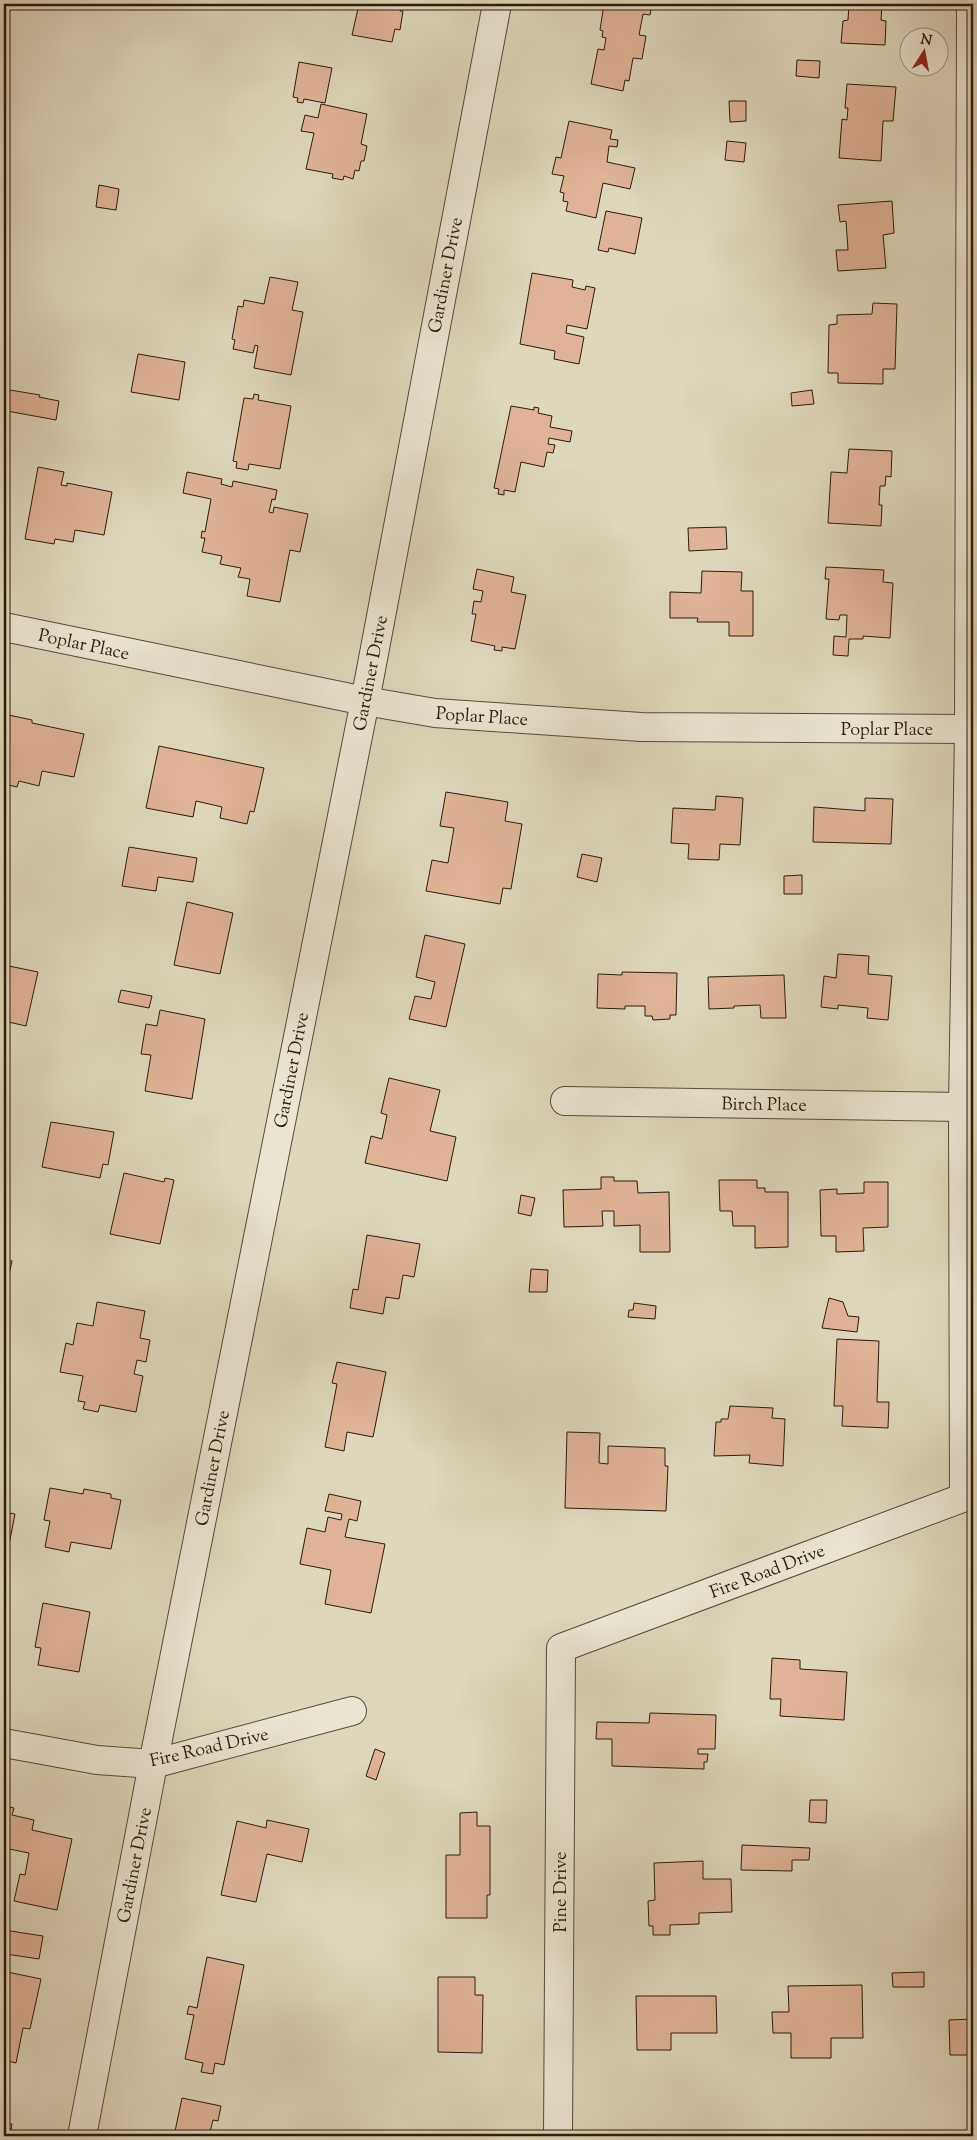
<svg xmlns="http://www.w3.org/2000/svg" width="977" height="2140" font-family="'Sorts Mill Goudy',serif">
	<rect width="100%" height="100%" fill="#ded7bc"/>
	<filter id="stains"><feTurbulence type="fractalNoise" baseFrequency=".004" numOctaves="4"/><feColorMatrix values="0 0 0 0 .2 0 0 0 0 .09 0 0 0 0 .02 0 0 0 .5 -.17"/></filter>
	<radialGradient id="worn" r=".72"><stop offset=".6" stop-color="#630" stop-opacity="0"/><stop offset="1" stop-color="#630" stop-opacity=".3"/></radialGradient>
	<g fill="#e0b396" stroke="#2d1b0b">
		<polygon points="4,4 30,4 29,8 13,5 12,8 4,7"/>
		<polygon points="359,4 401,4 400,11 403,11 400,30 395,29 392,42 352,35"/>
		<polygon points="604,4 652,4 650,15 643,14 639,35 646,36 642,59 633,58 629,81 625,80 623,91 591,84 598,49 604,50 606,38 602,37 603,31 600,30"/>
		<polygon points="849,4 882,4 881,20 886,21 885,45 841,43 843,21 848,20"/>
		<polygon points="797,60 820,61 819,78 796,76"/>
		<polygon points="299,62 332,68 325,103 304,99 303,103 297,102 298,98 293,97"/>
		<polygon points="847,84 896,87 893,121 883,121 881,161 839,158 842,119 847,120 848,108 845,108"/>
		<polygon points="729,101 746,101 746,121 730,122"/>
		<polygon points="321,104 367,114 361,144 367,146 364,161 361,161 359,171 355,170 353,179 344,176 343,180 332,178 333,174 306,169 314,133 301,131 305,115 318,118"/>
		<polygon points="569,121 612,130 610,139 618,140 617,147 609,146 607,162 635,168 630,189 603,183 596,218 566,211 568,202 563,201 564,193 560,192 564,176 552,174 556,157 561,158"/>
		<polygon points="727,141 746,143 744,162 725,160"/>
		<polygon points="99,185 119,189 116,210 96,207"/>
		<polygon points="892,201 894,233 883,235 886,268 838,271 836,250 848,250 846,221 840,222 838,205"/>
		<polygon points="606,211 642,218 635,254 609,248 608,252 598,250"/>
		<polygon points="532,273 573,280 572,287 585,290 586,286 595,288 587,329 567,325 566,333 584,337 579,364 554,359 555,351 520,344"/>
		<polygon points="270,277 298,282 292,310 303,312 291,375 254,368 258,346 255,345 253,353 233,349 235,340 232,339 238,306 243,307 244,300 264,304"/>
		<polygon points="873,303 897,304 895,369 883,369 883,384 838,383 838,373 828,373 829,325 837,324 837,315 872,314"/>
		<polygon points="138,354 185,362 179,400 131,392"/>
		<polygon points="10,390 40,395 39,397 59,401 56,420 7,411"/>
		<polygon points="812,390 814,404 792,406 791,393"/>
		<polygon points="254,394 259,395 258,400 291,406 280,469 249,464 248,470 236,468 237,462 233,461 244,398 253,399"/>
		<polygon points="511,406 534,410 534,407 539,408 538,413 552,416 550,427 572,431 570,442 549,438 548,444 555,445 553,453 547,452 544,467 521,462 515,492 504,490 504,495 498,494 499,489 494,488"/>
		<polygon points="849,449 892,451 891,477 886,476 885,486 880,486 879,505 882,505 881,526 828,523 831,472 847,473"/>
		<polygon points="38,467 64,472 61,485 67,486 67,483 112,492 104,535 75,530 73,542 55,539 54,544 25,539"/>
		<polygon points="187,472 222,479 221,484 232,487 233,481 277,490 275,500 272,499 269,512 273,513 274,507 308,514 300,552 290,550 280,602 247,596 250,579 238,577 241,568 220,564 222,556 202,552 205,538 201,538 202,531 205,532 211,499 183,493"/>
		<polygon points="726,527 727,549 689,551 688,528"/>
		<polygon points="826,567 884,570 883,582 893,583 890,638 863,636 863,639 849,639 848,656 833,655 834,636 846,637 847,615 840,615 839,620 826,619 829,579 825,579"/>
		<polygon points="477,569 514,577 511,592 526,595 515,649 502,647 502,651 494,650 495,646 471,641 476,614 472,614 474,601 481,602 483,591 473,589"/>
		<polygon points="702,571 742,572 741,591 753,591 753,636 729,636 729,622 697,622 698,618 670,618 670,592 701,593"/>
		<polygon points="4,714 32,720 32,723 84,734 74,777 42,771 39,786 19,781 17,787 4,784"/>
		<polygon points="159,746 264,768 254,812 250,811 247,824 220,818 222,807 196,801 193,817 146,808"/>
		<polygon points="446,792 508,802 505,821 522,824 511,889 503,888 500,904 426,891 432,860 448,863 454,828 440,826"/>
		<polygon points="716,796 743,798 740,845 720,844 719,860 688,859 689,844 671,843 673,808 715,810"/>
		<polygon points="865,798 893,799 891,844 813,842 814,807 865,811"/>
		<polygon points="129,847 197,858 193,882 158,877 156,891 122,886"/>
		<polygon points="582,854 602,858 597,882 577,877"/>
		<polygon points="802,875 802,894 784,894 784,876"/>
		<polygon points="187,902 233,913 220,974 174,965"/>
		<polygon points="425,935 465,944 446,1027 409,1019 415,996 431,999 435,982 416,977"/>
		<polygon points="838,954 869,956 868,974 892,976 888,1020 867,1018 868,1008 838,1005 838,1009 821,1007 824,976 836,978"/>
		<polygon points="4,965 38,972 26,1026 4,1021"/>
		<polygon points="622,972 677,973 676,1015 670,1015 670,1019 653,1020 652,1016 645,1016 645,1006 625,1006 625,1009 597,1008 598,974 622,975"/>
		<polygon points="784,975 786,1018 761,1018 760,1005 734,1006 734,1008 709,1009 708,977"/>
		<polygon points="121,990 152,996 149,1008 118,1002"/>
		<polygon points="160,1010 205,1019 192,1099 145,1091 151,1055 141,1054 146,1024 157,1026"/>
		<polygon points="389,1078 440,1090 430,1131 456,1137 447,1181 365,1163 371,1136 382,1139 387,1115 381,1113"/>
		<polygon points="51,1122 114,1132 108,1165 103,1164 100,1178 42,1167"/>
		<polygon points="124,1173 164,1182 165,1178 174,1180 160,1244 110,1234"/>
		<polygon points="601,1177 614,1177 614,1181 637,1181 638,1193 669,1192 670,1252 640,1252 640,1225 614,1226 614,1211 602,1211 603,1226 564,1227 563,1190 601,1189"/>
		<polygon points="719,1180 757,1180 757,1188 765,1188 765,1192 788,1192 788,1247 755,1248 755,1226 733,1226 732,1211 720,1211"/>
		<polygon points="864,1182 888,1182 888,1227 863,1228 864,1251 836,1252 836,1236 821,1236 820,1190 837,1189 837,1194 864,1193"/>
		<polygon points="521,1195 535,1198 531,1216 518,1213"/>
		<polygon points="367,1235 420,1244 414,1277 403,1275 399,1299 386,1297 383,1314 350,1308 353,1289 358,1290"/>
		<polygon points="4,1259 12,1261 8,1279 4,1279"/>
		<polygon points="531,1269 548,1270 547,1292 529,1292"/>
		<polygon points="829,1298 843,1302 848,1316 859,1317 857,1332 822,1328"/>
		<polygon points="97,1302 145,1311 140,1338 150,1340 146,1362 137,1360 134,1374 143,1376 136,1412 100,1405 98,1412 83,1409 85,1402 78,1401 83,1376 60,1372 66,1343 73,1345 77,1323 93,1326"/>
		<polygon points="634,1303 656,1306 655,1319 628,1317 629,1310 633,1310"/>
		<polygon points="837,1339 879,1341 877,1402 889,1402 888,1428 842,1426 843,1406 834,1406"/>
		<polygon points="337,1362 386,1372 373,1437 347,1432 344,1451 325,1447 337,1384 332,1383"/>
		<polygon points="730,1406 773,1408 772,1418 785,1419 783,1466 749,1463 750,1455 714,1456 716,1422 721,1422 721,1419 728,1419"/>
		<polygon points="567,1432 600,1433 599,1463 608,1464 608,1446 665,1448 665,1466 668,1466 666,1511 565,1508"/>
		<polygon points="50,1488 83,1494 84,1489 111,1494 111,1498 121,1500 111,1549 71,1542 69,1552 45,1547 50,1521 44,1520"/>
		<polygon points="329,1494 361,1501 357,1521 349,1519 345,1537 385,1544 371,1613 325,1604 331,1570 300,1564 307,1528 325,1532 328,1517 341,1520 342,1514 325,1511"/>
		<polygon points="4,1512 15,1514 8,1550 4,1549"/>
		<polygon points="43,1603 90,1612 79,1672 38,1665 41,1648 35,1647"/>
		<polygon points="772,1658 800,1660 800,1669 847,1672 844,1720 780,1716 781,1699 770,1699"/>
		<polygon points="650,1713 716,1715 715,1749 698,1749 698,1754 708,1754 707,1762 704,1762 704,1769 612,1766 612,1739 596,1739 597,1722 649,1723"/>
		<polygon points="375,1749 385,1753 376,1780 366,1776"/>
		<polygon points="810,1800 827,1800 826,1823 809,1822"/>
		<polygon points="4,1806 14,1808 12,1815 34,1820 32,1830 72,1839 57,1910 14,1901 20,1874 25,1875 29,1853 4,1848"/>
		<polygon points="477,1812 477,1826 490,1826 490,1895 487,1895 487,1918 446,1918 446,1855 460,1855 460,1813"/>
		<polygon points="267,1820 309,1829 302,1862 267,1854 256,1902 221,1895 237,1821 266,1828"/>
		<polygon points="742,1845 810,1848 809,1860 792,1860 792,1871 741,1870"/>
		<polygon points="703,1861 703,1879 731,1879 732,1912 699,1913 699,1924 670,1925 670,1935 653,1935 653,1926 649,1926 648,1901 655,1900 654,1863"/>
		<polygon points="4,1930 43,1936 39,1959 6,1954 7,1947 4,1947"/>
		<polygon points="207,1957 244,1965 224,2065 215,2063 213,2074 201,2072 203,2063 185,2059 194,2015 187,2014 189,2006 197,2008"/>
		<polygon points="7,1972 41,1979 30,2029 23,2028 16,2063 4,2060 4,1974 7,1975"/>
		<polygon points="924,1972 924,1987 893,1987 892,1973"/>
		<polygon points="438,1977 475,1977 475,1995 483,1995 482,2053 438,2052"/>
		<polygon points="862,1985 863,2038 831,2038 831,2058 791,2058 791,2033 773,2033 772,2012 789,2012 788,1986"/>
		<polygon points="636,1996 716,1996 717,2033 671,2033 671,2050 637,2050"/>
		<polygon points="973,2019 973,2055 950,2055 949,2020"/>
		<polygon points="182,2098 221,2106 218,2121 213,2120 209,2136 174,2136"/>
		<polygon points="4,2123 12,2124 10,2136 4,2136"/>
	</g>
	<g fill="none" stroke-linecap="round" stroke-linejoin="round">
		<defs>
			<g id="minor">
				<polyline points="4,627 365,701 435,713 641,727 969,729"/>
				<polyline points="565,1101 963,1107"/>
				<polyline points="964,1497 963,1107 969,729 971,4"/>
				<polyline points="4,1743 97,1760 153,1764 352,1711"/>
				<polyline points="82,2136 153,1764 365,701 497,4"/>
				<polyline points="558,2136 561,1648 973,1494"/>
			</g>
		</defs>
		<use href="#minor" stroke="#594a37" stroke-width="30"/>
		<use href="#minor" stroke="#eae5d3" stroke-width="28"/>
	</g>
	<g text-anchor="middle" stroke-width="4" stroke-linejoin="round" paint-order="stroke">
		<g font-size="18" fill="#2d1b0b" stroke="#eae5d3">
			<text transform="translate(445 275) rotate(-79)" y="6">Gardiner Drive</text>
			<text transform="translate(84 644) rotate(12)" y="6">Poplar Place</text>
			<text transform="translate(370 673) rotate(-79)" y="6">Gardiner Drive</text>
			<text transform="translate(482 716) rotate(4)" y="6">Poplar Place</text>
			<text x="887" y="735">Poplar Place</text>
			<text transform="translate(291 1070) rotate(-79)" y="6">Gardiner Drive</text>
			<text transform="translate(764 1104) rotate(1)" y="6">Birch Place</text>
			<text transform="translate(212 1468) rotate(-79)" y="6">Gardiner Drive</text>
			<text transform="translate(767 1571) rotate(-21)" y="6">Fire Road Drive</text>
			<text transform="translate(209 1747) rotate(-13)" y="6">Fire Road Drive</text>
			<text transform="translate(134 1865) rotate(-79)" y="6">Gardiner Drive</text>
			<text transform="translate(560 1892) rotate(-90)" y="6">Pine Drive</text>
		</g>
	</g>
	<rect width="977" height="2140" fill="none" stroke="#ded7bc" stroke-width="20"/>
	<rect x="5" y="5" width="967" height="2130" fill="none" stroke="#2d1b0b" stroke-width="2.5"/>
	<rect x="10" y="10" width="957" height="2120" fill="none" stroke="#2d1b0b"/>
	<g transform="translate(924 52) rotate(11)"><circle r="24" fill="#eae5d3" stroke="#9e9483"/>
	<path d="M0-4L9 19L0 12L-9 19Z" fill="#8f2418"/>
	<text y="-8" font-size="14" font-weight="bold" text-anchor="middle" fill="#2d1b0b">N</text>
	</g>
	<rect width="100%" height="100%" filter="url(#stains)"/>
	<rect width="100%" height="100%" fill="url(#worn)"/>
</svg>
